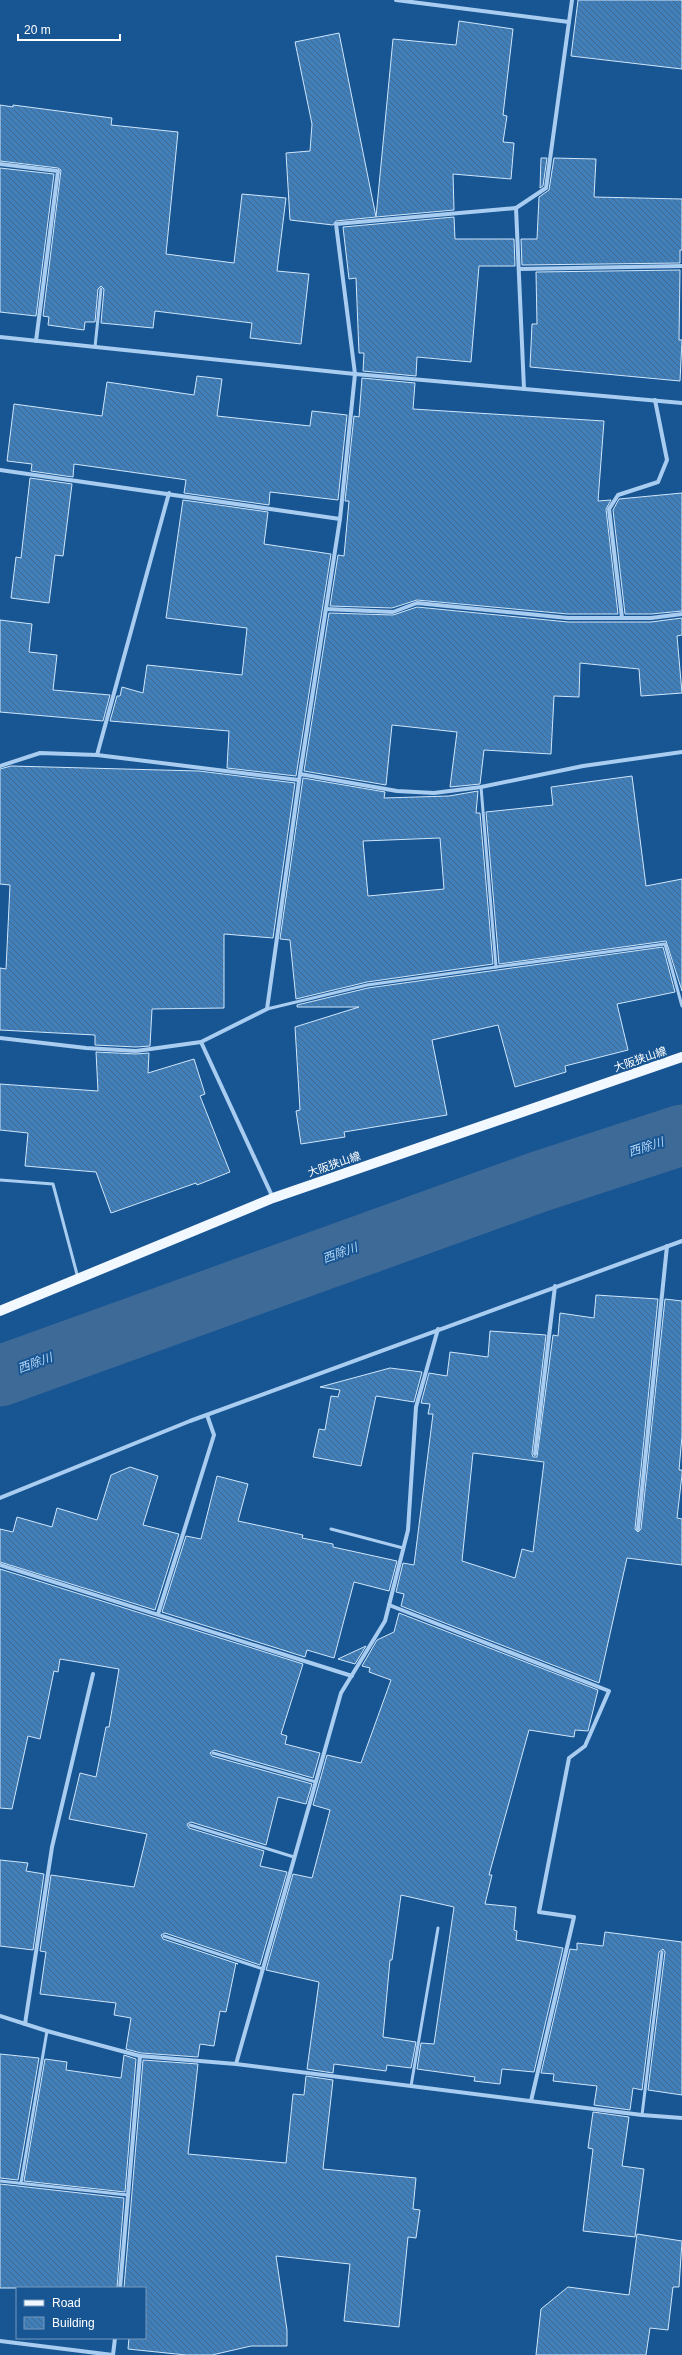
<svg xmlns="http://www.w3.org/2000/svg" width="682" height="2355" font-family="Arial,'Noto Sans JP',sans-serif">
	<defs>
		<pattern id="building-back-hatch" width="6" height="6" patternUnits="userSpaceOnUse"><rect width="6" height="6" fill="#417fba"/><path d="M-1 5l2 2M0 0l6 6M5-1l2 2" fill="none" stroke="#466888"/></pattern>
	</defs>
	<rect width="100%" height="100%" fill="#185593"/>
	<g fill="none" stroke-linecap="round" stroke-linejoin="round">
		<polyline stroke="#3e6a97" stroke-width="61" points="0,1376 538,1182 682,1135"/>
	</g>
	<g fill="url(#building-back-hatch)" stroke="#cfe6fb" fill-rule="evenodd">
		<polygon points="578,0 682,0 682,69 571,56"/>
		<polygon points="459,21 513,29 503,115 507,116 503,142 514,143 511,179 453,174 454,210 376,217 393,39 456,45"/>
		<polygon points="339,33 376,217 336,221 333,225 290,220 286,153 310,151 312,124 295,42"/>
		<polygon points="0,105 13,107 13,105 112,118 111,125 178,132 166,254 234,263 242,194 286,198 277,271 309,274 301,344 250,338 252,323 155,311 153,328 101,323 104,289 101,286 98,289 95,322 85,322 84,330 48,325 49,317 43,316 61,170 58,168 0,161"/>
		<polygon points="541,158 547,158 543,186 540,188"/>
		<polygon points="554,158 596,159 594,197 682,199 682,250 680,250 680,263 522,265 521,239 537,239 539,197 549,190"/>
		<polygon points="0,168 54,174 36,316 0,312"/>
		<polygon points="454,217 455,239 514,239 515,266 479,266 471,362 417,357 416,376 363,371 364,353 359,353 356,278 349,279 343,227"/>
		<polygon points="680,270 679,340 682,340 680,381 530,367 532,324 537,324 536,272"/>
		<polygon points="197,376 222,379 217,416 310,426 312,411 347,415 338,500 270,492 269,505 184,493 186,480 180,479 74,464 73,477 31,471 32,464 7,461 14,404 102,416 107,382 194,395"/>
		<polygon points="362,378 415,383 413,409 604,421 598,501 611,500 606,509 618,614 568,614 417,600 392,608 330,606 338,555 344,556 349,501 345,501 354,416 359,417"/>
		<polygon points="30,478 72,484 63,556 55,555 49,603 11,598 16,557 21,558"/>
		<polygon points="682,493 682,611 651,614 625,614 613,510 619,499"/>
		<polygon points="183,500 268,512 264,544 331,554 296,776 227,768 229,731 110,721 117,696 120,696 122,687 143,693 147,665 242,675 247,628 166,618"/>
		<polygon points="417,607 568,622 651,622 682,618 682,635 677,636 682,693 641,696 639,669 580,663 579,697 554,696 551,754 484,750 480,784 450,787 457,732 392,725 386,785 304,771 329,613 393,615"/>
		<polygon points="0,620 32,624 29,652 57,655 53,690 110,695 103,721 0,712"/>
		<polygon points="11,766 199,771 295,783 273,938 224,934 224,1008 152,1009 150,1046 136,1047 95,1045 95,1035 0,1030 0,968 6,969 10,885 0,884 0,769"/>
		<polygon points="632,776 646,886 682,879 682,991 666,941 499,964 486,812 553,805 551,787"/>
		<path d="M303 778 385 792 384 798 449 796 478 791 476 813H480L493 964 367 982 296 999 290 940 280 939ZM440 838 444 889 368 896 363 841Z"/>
		<polygon points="663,947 675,992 617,1004 628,1050 565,1066 566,1072 515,1087 498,1025 432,1040 447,1115 344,1132 345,1137 301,1144 296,1111 300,1110 295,1027 359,1007 297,1007 297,1005 368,988"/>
		<polygon points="96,1052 136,1054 149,1053 148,1073 194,1059 205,1094 200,1096 230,1172 197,1185 196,1183 111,1213 96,1172 25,1166 28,1133 0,1130 0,1084 98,1091"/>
		<path d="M596 1295 658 1299 635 1529 638 1532 641 1529 665 1299 682 1301V1436L679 1470H682V1475L677 1518 682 1519V1565L627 1558 599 1683 401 1606 404 1594 396 1592 403 1563 414 1565 433 1414H428L430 1404 421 1403 429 1373 447 1376 450 1352 488 1357 490 1331 546 1335 532 1454 533 1457H537L553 1335 558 1336 560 1313 594 1318ZM473 1453 544 1462 533 1552 522 1549 515 1578 462 1561Z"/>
		<polygon points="390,1368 422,1372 414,1402 376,1396 361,1466 313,1457 319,1429 325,1430 331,1396 338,1397 340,1390 320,1387"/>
		<polygon points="130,1467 158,1476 143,1525 179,1534 155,1610 0,1562 0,1529 13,1532 17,1517 52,1527 57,1508 97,1520 111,1475"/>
		<polygon points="217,1476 248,1484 238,1521 303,1535 302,1538 333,1544 333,1547 397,1561 389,1591 354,1582 334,1658 307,1650 305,1657 162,1612 186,1536 201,1539"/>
		<polygon points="0,1569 303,1664 281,1734 287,1736 285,1744 320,1753 313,1778 214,1750 210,1753 212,1756 312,1784 306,1804 278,1797 266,1845 191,1822 187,1824 189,1828 264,1851 260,1866 287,1872 260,1965 165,1933 161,1935 163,1939 238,1964 236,1963 226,2012 220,2011 214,2046 200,2044 198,2057 141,2053 126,2049 131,2018 114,2015 116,2003 40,1994 46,1952 40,1951 51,1875 134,1887 147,1834 69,1819 80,1773 96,1777 106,1727 109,1727 119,1669 60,1659 58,1672 54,1671 40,1739 28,1736 12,1809 0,1808"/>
		<polygon points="399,1613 598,1690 588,1731 575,1730 574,1737 529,1730 489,1875 492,1875 485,1904 516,1907 514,1930 517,1931 516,1940 563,1948 534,2072 502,2069 500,2084 474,2081 475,2077 417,2069 421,2043 434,2044 454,1907 401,1895 392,1960 390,1960 383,2037 416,2042 411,2068 387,2065 386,2071 334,2064 333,2073 307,2069 319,1982 266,1970 293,1874 312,1878 330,1810 313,1805 327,1755 361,1763 391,1680 369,1672 370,1668 362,1666 377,1640 394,1632"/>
		<polygon points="366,1646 355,1664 338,1659"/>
		<polygon points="0,1860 28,1863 26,1871 44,1874 33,1950 0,1946"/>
		<polygon points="605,1932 682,1942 682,2095 648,2090 665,1952 663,1949 659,1952 642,2090 633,2088 630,2110 594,2105 597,2086 553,2081 554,2074 541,2073 570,1949 577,1950 577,1943 603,1946"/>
		<polygon points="0,2054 39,2058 18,2180 0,2178"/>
		<polygon points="124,2055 136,2059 125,2192 24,2181 45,2059 67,2062 66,2070 121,2078"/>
		<polygon points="143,2060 198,2064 188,2154 286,2163 293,2094 304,2095 306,2076 333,2080 323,2169 416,2178 413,2209 420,2210 416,2238 408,2237 399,2327 344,2321 350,2264 276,2256 287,2330 287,2346 251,2346 212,2355 186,2355 128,2349 129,2338 145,2338 145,2288 124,2288"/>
		<polygon points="593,2112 629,2117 622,2166 644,2169 635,2237 583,2231 593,2149 588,2148"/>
		<polygon points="0,2184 124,2198 117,2288 0,2288"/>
		<polygon points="637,2234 682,2241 679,2287 673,2287 668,2330 650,2328 646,2355 536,2355 541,2309 568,2287 629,2295"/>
	</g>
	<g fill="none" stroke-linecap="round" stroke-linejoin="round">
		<g stroke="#a9cdf0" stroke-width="3">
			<polyline points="95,347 101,289"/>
			<polyline points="496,967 665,944 682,1006"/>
			<polyline points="267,1009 367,985 496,967 481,787"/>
			<polyline points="0,1180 53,1184 78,1278"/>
			<polyline points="331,1529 403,1548"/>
			<polyline points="213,1753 316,1782"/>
			<polyline points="190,1825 294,1857"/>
			<polyline points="164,1936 263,1969"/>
			<polyline points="411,2086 438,1928"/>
			<polyline points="642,2115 662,1952"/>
			<polyline points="0,2181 128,2195"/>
			<polyline points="21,2183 47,2031"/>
		</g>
		<g stroke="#a9cdf0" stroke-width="4">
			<polyline points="396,0 569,22"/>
			<polyline points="0,164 58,171 36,341"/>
			<polyline points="519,269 682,266"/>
			<polyline points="0,337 355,374 682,403"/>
			<polyline points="524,389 516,208 546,188 572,0"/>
			<polyline points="0,470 340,519"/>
			<polyline points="326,609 393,612 417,603 568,618 651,618 682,614"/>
			<polyline points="622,618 609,509 618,495 658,482 667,460 655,400"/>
			<polyline points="97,755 169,493"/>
			<polyline points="0,766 40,753 97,755 299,780"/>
			<polyline points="300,774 397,791 434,793 481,787 583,766 682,752"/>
			<polyline points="0,1038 86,1048 136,1051 201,1042 267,1009 300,774 340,519 355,374 336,224 516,208"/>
			<polyline points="201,1042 273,1198"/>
			<polyline points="535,1454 555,1286"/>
			<polyline points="0,1498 190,1421 682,1241"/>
			<polyline points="638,1529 667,1246"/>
			<polyline points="0,1565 352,1676"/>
			<polyline points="389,1605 609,1691 585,1746 569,1758 539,1912 574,1917 531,2101"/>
			<polyline points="158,1614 214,1435 207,1415"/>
			<polyline points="0,2016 47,2031 140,2056 236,2064 642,2115 682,2118"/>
			<polyline points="25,2024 52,1847 93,1674"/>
			<polyline points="236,2064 341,1693 385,1621 408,1530 416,1407 438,1329"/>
			<polyline points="120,2288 140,2056"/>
			<polyline points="0,2341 113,2355"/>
			<polyline points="113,2355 115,2338"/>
		</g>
		<polyline stroke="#f2f8ff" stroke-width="10" points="0,1311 273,1198 682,1057"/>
	</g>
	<g text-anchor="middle" stroke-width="4" stroke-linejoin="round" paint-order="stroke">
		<g font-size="11" fill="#fff" stroke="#185593">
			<text transform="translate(640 1059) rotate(-19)" y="4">大阪狭山線</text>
			<text transform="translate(334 1164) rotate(-19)" y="4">大阪狭山線</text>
		</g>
		<g font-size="12" font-style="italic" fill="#b5d7f7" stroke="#185593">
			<text transform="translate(646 1147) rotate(-18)" y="4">西除川</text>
			<text transform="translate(340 1253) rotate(-20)" y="4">西除川</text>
			<text transform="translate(35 1363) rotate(-20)" y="4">西除川</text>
		</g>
	</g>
	<rect x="16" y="2287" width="130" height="52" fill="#185593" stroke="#7499be"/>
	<rect x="24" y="2300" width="20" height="6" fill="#f2f8ff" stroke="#7499be"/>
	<text x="52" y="2307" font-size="12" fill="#ffffff">Road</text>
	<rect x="24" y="2317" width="20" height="12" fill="url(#building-back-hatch)" stroke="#7499be"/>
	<text x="52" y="2327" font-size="12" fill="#ffffff">Building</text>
	<path d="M18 34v6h102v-6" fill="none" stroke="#ffffff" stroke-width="2"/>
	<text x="24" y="34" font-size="12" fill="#ffffff" stroke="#185593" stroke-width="3" paint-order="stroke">20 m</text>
</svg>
